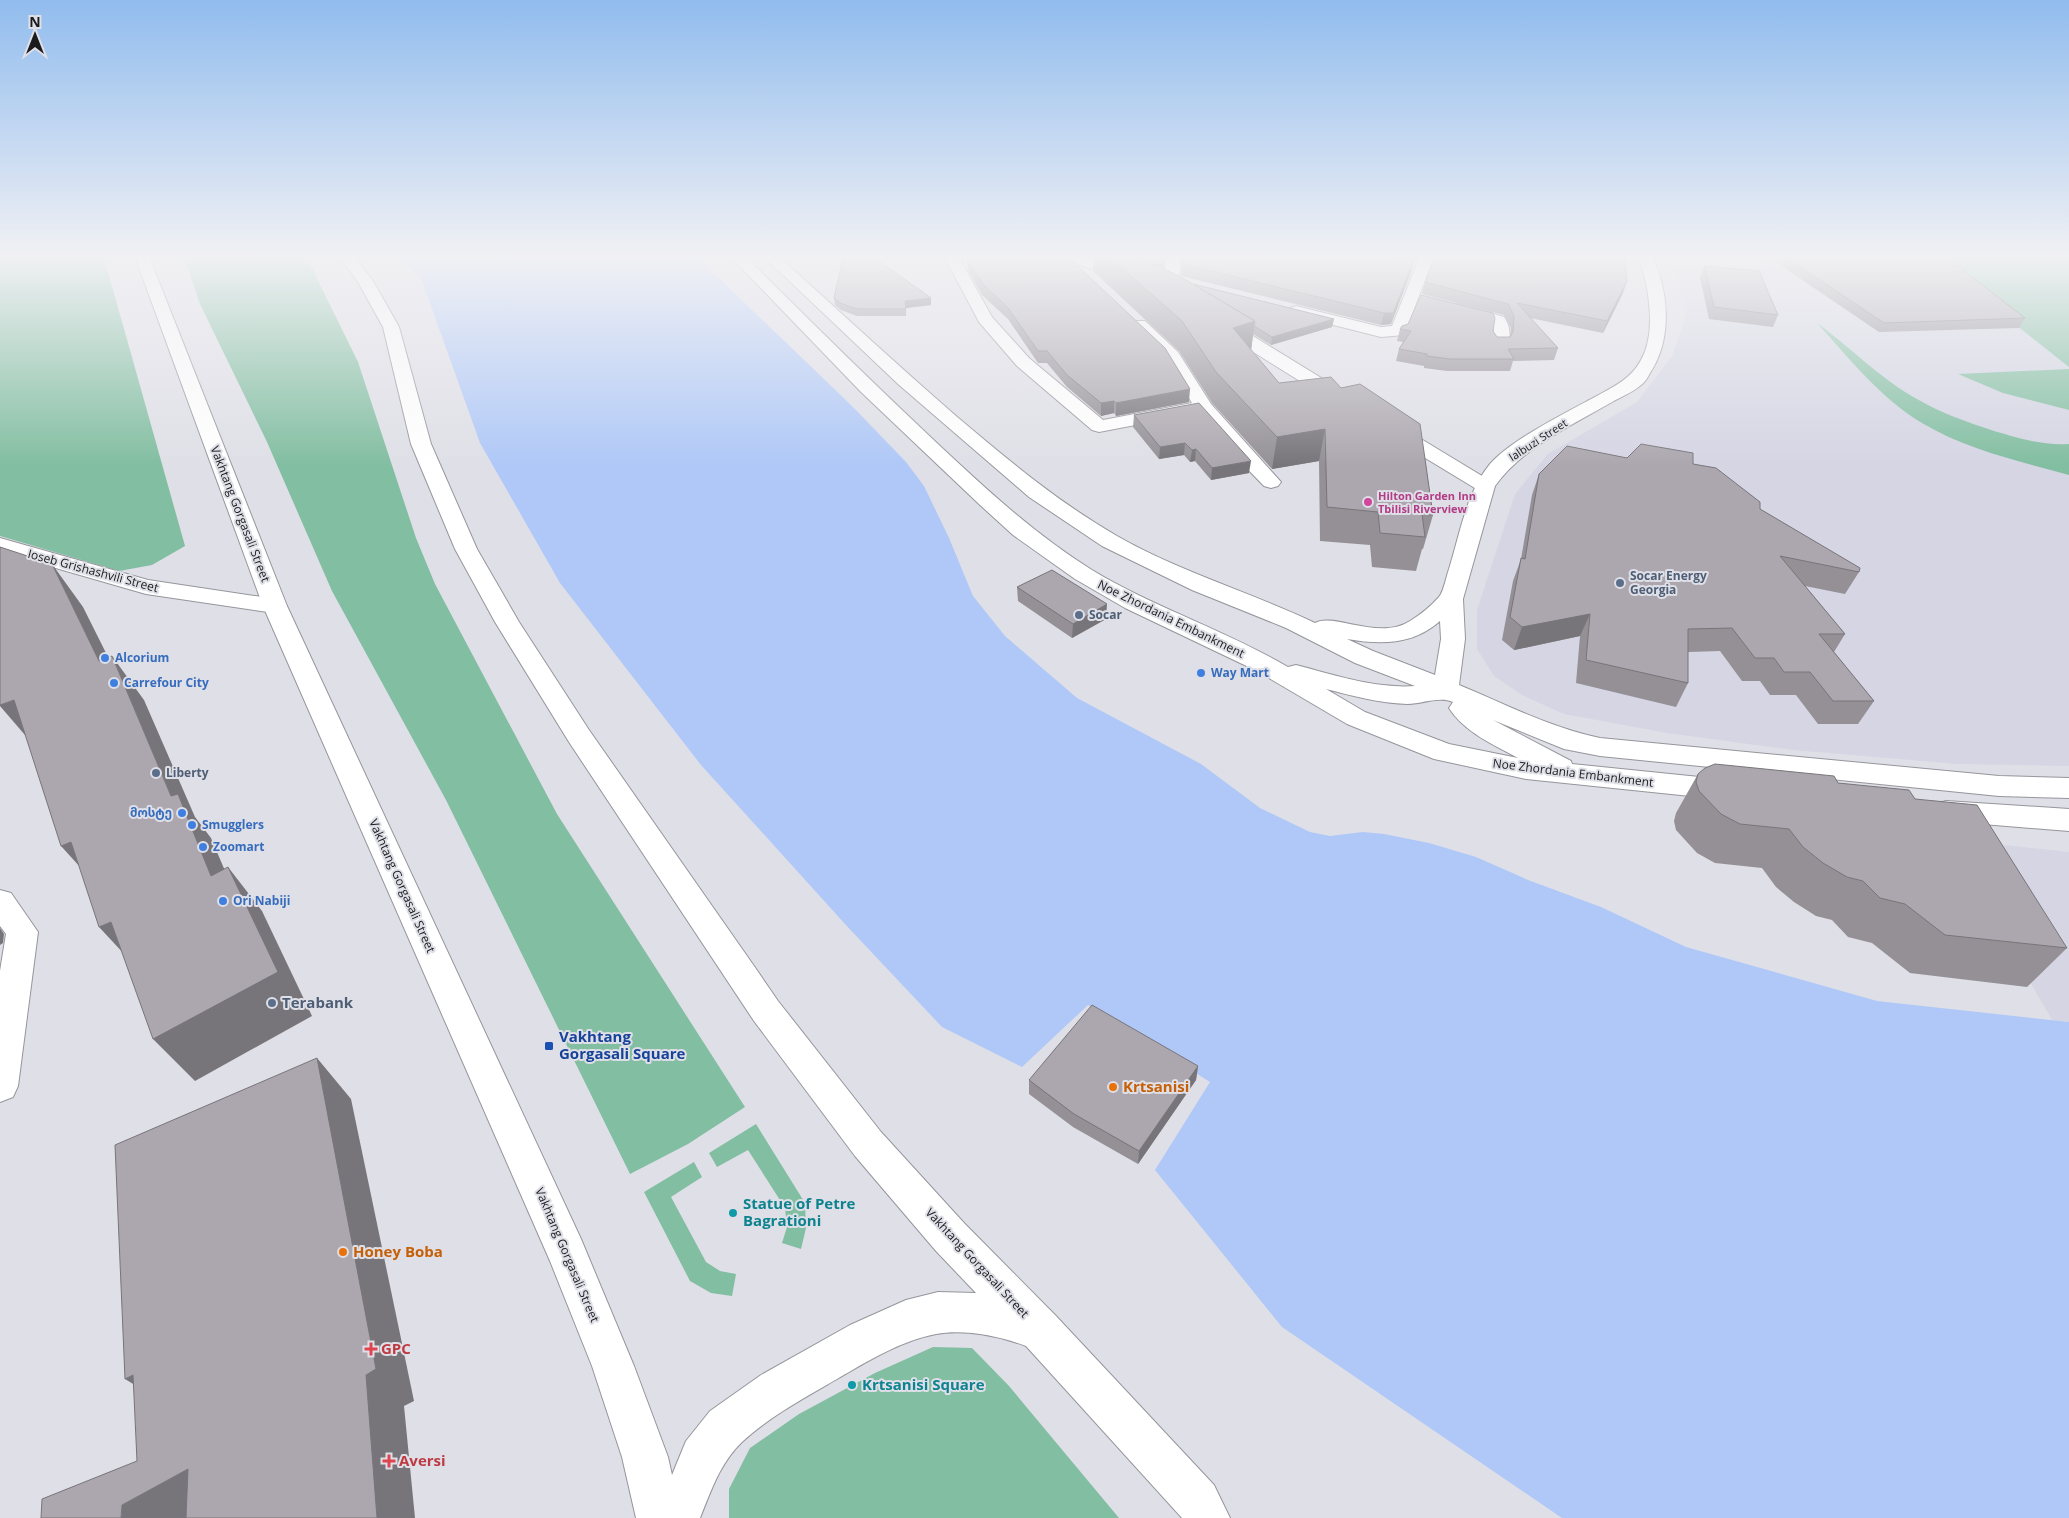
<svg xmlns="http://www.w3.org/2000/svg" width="2069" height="1518" font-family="'Open Sans','Noto Sans Georgian',sans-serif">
	<rect width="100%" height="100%" fill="#dfdfe7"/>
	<g fill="#d5d5e4">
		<polygon points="1755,254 2069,254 2069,766 1958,764 1793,750 1667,733 1564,714 1522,695 1494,676 1477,649 1477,610 1515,494 1548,454 1637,402 1672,356 1686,316 1676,267 1771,269"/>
		<polygon points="1948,839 2069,852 2069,1022 2052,1020"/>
	</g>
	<g fill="#82bea1">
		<polygon points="0,254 103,254 185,546 152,565 119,571 0,536"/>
		<polygon points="183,254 305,254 358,362 416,538 435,584 557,814 745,1107 688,1144 630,1174 446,800 332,591 267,442 200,304"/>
		<polygon points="1926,254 2069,254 2069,367"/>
		<path d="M1817 323C1850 347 1882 380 1917 399 1941 413 1967 422 1994 431 2018 438 2044 446 2069 444V475C2019 461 1967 450 1922 423 1880 398 1849 358 1817 323Z"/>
		<polygon points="2069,369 2069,410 2003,393 1958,374"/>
		<polygon points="756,1124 805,1203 806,1228 801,1249 782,1243 787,1227 785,1208 748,1150 717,1167 709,1153"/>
		<polygon points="694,1162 702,1177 671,1197 706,1262 720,1271 736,1274 732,1296 711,1293 690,1281 644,1192"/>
		<polygon points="933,1347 972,1348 1009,1386 1119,1518 729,1518 729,1489 750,1448 799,1414 875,1373"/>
	</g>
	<polygon fill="#afc8f7" points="395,254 694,254 854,408 906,462 924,486 949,538 973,596 1005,636 1077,698 1201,764 1260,808 1310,832 1330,836 1363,832 1384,834 1429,843 1476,857 1528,880 1601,907 1686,947 1877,1001 2069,1022 2069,1518 1562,1518 1282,1327 1155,1170 1210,1082 1088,1005 1022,1067 942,1027 845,924 701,765 560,583 480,443 421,278"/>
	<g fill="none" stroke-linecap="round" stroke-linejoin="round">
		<defs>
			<g id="minor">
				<polygon points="943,254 957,254 992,317 1029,358 1103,420 1192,403 1165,359 1131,325 1133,321 1145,321 1178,352 1211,404 1281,482 1278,486 1271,488 1264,486 1229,450 1198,413 1099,432 1092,430 1017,366 979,322"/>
				<path d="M1051 254C1066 252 1126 262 1136 275L1133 278 1128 280 1053 257Z"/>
				<path d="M1167 254H1181L1179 280 1176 283C1167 286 1156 290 1147 287L1144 284 1147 281 1164 277Z"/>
				<polygon points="1421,254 1435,254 1404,335 1381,337 1290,314 1288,311 1290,308 1296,306 1381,327 1392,326"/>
				<path d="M1459 304 1504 317C1510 326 1512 337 1506 347H1494L1491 343 1494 330 1491 323 1453 312 1451 309 1453 306Z"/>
				<polygon points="1221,319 1227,320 1349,395 1351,399 1349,403 1342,405 1335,403 1215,328 1213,324 1215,320"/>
				<polygon points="1391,423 1398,425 1492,482 1495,486 1492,490 1485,492 1478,490 1384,433 1381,429 1384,425"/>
				<polygon points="0,538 148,580 275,599 283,601 287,606 283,611 275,613 146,594 0,552"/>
				<polygon points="0,890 11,893 38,932 18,1086 13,1097 0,1102 0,971 6,934 0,926"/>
			</g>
			<g id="major">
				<path d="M728 254H743C808 319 873 383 940 446 988 491 1036 535 1092 570 1155 608 1225 630 1288 667L1296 665C1335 675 1375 689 1415 686L1355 663 1286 628 1192 590 1102 546 1029 497 898 384 761 254H776C836 308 895 363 956 416 1008 460 1058 502 1117 536 1180 572 1250 592 1315 623 1333 612 1379 641 1410 621 1420 615 1431 606 1439 597 1444 591 1446 577 1449 569 1460 534 1466 493 1490 464 1511 440 1565 413 1595 397 1613 387 1631 379 1641 360 1657 333 1649 282 1637 254H1651C1669 290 1673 338 1650 373 1648 377 1645 382 1641 385 1633 392 1621 397 1612 402 1571 426 1523 447 1495 486L1463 599 1465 639 1459 685C1505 704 1551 728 1600 738L1999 776 2069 778V798L1999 796 1600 756 1564 749 1493 720 1571 761 1572 764 1729 780 1739 783 1743 790 1739 797 1729 800 1526 779 1434 759 1347 724 1257 671 1125 608 1075 579 1013 535 979 504 861 392ZM1440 621 1441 639 1435 675 1373 651 1347 639C1381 645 1413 645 1440 621ZM1326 689C1353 696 1379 703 1407 704 1422 704 1439 696 1453 702L1449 708C1464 732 1494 745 1518 758L1449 744 1365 712Z"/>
				<polygon points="1946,801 2069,809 2069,831 1946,821 1936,818 1932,811 1936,804"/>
			</g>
			<path id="highway" d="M134 254H148L287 606 581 1239 634 1366 668 1457 672 1475 686 1441 710 1411 761 1375 850 1325 906 1300 938 1292 976 1293 936 1251 855 1156 754 1021 569 742 495 622 455 549 411 444 383 327 358 282 338 254H352L373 281 399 327 431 444 477 549 519 622 589 730 754 966 778 1001 881 1132 964 1223 1056 1316 1214 1485 1230 1518H1182L1026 1346C999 1336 965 1329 936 1334 900 1341 868 1361 837 1379 804 1398 769 1417 742 1442 720 1463 711 1491 700 1518H636L622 1457 592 1366 550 1261 263 606Z"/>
		</defs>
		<use href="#minor" stroke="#95959c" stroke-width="2"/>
		<use href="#major" stroke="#95959c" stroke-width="2"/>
		<use href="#highway" stroke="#95959c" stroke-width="2"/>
		<use href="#minor" fill="#fff" fill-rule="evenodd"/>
		<use href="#major" fill="#fff" fill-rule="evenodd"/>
		<use href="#highway" fill="#fff" fill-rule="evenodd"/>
	</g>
	<g fill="#949096">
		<polygon points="1004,254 1065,254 1189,402 1116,416 1114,413 1101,416 1067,387 1047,363 1038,363 1008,319 982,295 968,270 967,259 1006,255"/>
		<polygon points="1079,254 1166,254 1163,268 1193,284 1334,319 1332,327 1271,345 1253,334 1251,350 1279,383 1433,515 1423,549 1422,549 1416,571 1372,567 1370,545 1320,541 1319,461 1272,469 1212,403 1179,351 1093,271 1093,257"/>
		<polygon points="1182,254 1369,254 1379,256 1414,260 1411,272 1391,324 1381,325 1181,276 1183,254"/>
		<polygon points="1374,254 1420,254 1416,260"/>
		<polygon points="1764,254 1942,254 2025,318 2019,328 1879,332"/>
		<polygon points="1704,266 1778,315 1773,327 1709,319 1700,277"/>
		<polygon points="1425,282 1623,293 1603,333 1530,318 1558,348 1554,360 1513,361 1510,371 1447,371 1424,368 1424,366 1396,361 1399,349 1403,342 1397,341 1400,329 1493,331 1497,337 1510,337 1511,328 1504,315 1422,294"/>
		<polygon points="834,298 931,298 931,305 906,308 906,316 857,316 841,310 835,305"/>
		<polygon points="1134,415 1249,473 1211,480 1195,461 1190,462 1184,455 1159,459 1133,427"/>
		<polygon points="1627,458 1693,464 1760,509 1859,572 1845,594 1805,586 1845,634 1834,652 1874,701 1858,724 1818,724 1796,695 1770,695 1760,681 1742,681 1720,651 1688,652 1688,683 1676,707 1576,683 1580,636 1514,650 1502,640 1513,581 1521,559 1532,495 1539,474"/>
		<polygon points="1017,587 1106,619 1072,638 1018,601"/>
		<polygon points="1698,774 1838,783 1915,799 2067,948 2027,987 1910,973 1872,943 1848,937 1832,920 1816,916 1794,902 1776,887 1762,868 1715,863 1697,853 1676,830 1674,821 1676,813"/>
		<polygon points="1198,1066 1196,1080 1138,1164 1073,1127 1029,1094 1029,1080"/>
	</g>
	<g fill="#78757a">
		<polygon points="1165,254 1166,254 1162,275 1153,266"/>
		<polygon points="1417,254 1420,254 1416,260"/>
		<polygon points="1414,260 1411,272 1391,324 1381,325 1384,313"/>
		<polygon points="1627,281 1623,293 1603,333 1607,321"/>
		<polygon points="931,298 931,305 906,308 906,316 905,301"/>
		<polygon points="1334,319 1332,327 1271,345 1272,337"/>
		<polygon points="1255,321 1251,351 1233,328"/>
		<polygon points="1190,389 1189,402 1116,416 1116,403"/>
		<polygon points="1114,401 1114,413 1101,416 1101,403"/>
		<polygon points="1325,429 1319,461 1272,469 1277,437"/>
		<polygon points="1185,443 1184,455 1159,459 1160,447"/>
		<polygon points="1196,449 1195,461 1190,462 1192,450"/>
		<polygon points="1251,461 1249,473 1211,480 1212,468"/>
		<polygon points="52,564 83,607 132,705 99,661"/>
		<polygon points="1107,604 1106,619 1072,638 1073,624"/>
		<polygon points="1590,614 1580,636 1514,650 1522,627"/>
		<polygon points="112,656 144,700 195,817 211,838 246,920 211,876 171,796"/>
		<polygon points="14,700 37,749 0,706 0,705"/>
		<polygon points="71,842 101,890 61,846"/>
		<polygon points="228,867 262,911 312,1016 195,1081 153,1039"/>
		<polygon points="111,922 140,971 99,927"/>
		<polygon points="0,928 4,934 3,943 0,945"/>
		<polygon points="317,1058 351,1099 414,1401 404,1406 415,1518 377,1518"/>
		<polygon points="1198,1066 1196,1080 1138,1164 1139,1151"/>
		<polygon points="133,1375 177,1411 125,1379"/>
		<polygon points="188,1469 201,1518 121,1518 122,1505"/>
	</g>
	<g fill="#aca7ae" stroke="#78757a">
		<polygon points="844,254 869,254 931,298 905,301 906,309 857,309 840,303 834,298"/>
		<polygon points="1016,254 1065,254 1165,348 1190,389 1116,403 1114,401 1101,403 1067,375 1047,351 1038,351 1008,308 982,283 967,259"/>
		<polygon points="1106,254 1126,254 1148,261 1179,276 1255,321 1233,328 1279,383 1331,377 1341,388 1360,384 1420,424 1433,515 1422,514 1425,537 1380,533 1378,512 1327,507 1325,429 1277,437 1216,372 1182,321"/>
		<polygon points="1126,254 1165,254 1163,264 1157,265 1148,261"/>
		<polygon points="1183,254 1369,254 1379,256 1414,260 1393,313 1384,313 1182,264"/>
		<polygon points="1436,254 1624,254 1627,281 1607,321 1517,303 1558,348 1508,349 1514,359 1450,359 1427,356 1427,354 1399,349 1411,331 1400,329 1402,326 1408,324 1421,295 1493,313 1495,318 1493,331 1497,337 1510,337 1513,332 1514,316 1508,304 1425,282"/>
		<polygon points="1781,254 1942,254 2025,318 1884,323"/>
		<polygon points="1704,266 1759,271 1778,315 1714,307"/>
		<polygon points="1193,284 1334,319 1272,337 1254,326 1255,321"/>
		<polygon points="1199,403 1251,461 1212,468 1196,449 1192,450 1185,443 1160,447 1134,415"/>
		<polygon points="1641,444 1693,453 1693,464 1716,468 1760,502 1760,509 1860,568 1859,572 1780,556 1845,634 1819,634 1874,701 1833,701 1810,672 1784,672 1774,658 1755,658 1732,628 1688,629 1688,683 1586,660 1590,614 1522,627 1510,617 1521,558 1525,559 1539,474 1567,446 1627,458"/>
		<polygon points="0,547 52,564 99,661 112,656 171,796 178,794 211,876 228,867 278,972 153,1039 111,922 99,927 71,842 61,846 14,700 0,705"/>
		<polygon points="1052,570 1107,604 1073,624 1017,587"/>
		<polygon points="1715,764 1834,776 1838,783 1909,790 1915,799 1977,805 2067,948 1945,935 1905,904 1880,898 1863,881 1847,877 1823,863 1803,847 1789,829 1740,824 1721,814 1699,791 1696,782 1698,774 1705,768"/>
		<polygon points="1092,1005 1198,1066 1139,1151 1074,1114 1029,1080"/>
		<polygon points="317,1058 376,1369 366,1375 377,1518 186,1518 188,1469 122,1505 121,1518 41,1518 42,1499 137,1461 133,1375 125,1379 115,1145"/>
	</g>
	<linearGradient id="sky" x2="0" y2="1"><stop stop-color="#91bcee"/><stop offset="0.55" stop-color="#f1f1f4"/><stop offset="1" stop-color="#f1f1f4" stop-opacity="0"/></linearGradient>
	<rect width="2069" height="466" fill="url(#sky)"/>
	<circle fill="#d1479c" stroke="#dfdfe7" stroke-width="2" cx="1368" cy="502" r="5"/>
	<g fill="#5c6f8a" stroke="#dfdfe7" stroke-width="2">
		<circle cx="1620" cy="583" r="5"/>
		<circle cx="1079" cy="615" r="5"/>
		<circle cx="156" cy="773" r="5"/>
		<circle cx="272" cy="1003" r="5"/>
	</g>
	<g fill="#3f7fe0" stroke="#dfdfe7" stroke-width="2">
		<circle cx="105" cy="658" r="5"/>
		<circle cx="1201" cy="673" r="5"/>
		<circle cx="114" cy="683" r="5"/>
		<circle cx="182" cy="813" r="5"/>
		<circle cx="192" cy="825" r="5"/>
		<circle cx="203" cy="847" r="5"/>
		<circle cx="223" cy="901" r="5"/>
	</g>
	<rect fill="#1a4fb4" stroke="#dfdfe7" stroke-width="2" x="544" y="1041" width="10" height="10" rx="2.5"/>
	<g fill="#e8710a" stroke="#dfdfe7" stroke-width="2">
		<circle cx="1113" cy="1087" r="5"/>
		<circle cx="343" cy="1252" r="5"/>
	</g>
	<g fill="#0f9aa8" stroke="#dfdfe7" stroke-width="2">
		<circle cx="733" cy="1213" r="5"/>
		<circle cx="852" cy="1385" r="5"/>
	</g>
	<g fill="#e0444e" stroke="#dfdfe7" stroke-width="2">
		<path d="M368.5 1341.5h5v5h5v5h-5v5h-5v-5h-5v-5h5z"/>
		<path d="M386.5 1453.5h5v5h5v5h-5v5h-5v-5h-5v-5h5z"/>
	</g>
	<g text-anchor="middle" stroke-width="4" stroke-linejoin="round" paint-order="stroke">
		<g font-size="11" fill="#1a1b1d" stroke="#dfdfe7">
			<text transform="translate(1538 440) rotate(-33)" y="4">Ialbuzi Street</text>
		</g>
		<g font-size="11" font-weight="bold" fill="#b23c85" stroke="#dfdfe7" text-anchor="start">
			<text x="1378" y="500">Hilton Garden Inn<tspan x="1378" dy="13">Tbilisi Riverview</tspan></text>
		</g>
		<g font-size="12" fill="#1a1b1d" stroke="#dfdfe7">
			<text transform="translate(240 514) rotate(69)" y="4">Vakhtang Gorgasali Street</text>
			<text transform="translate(93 571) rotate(15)" y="4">Ioseb Grishashvili Street</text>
			<text transform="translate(1171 619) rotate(26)" y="4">Noe Zhordania Embankment</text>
			<text transform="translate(1573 773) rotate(7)" y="4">Noe Zhordania Embankment</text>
			<text transform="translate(402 886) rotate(66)" y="4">Vakhtang Gorgasali Street</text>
			<text transform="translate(567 1255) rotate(67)" y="4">Vakhtang Gorgasali Street</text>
			<text transform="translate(977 1263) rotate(47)" y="4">Vakhtang Gorgasali Street</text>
		</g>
		<g font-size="12" font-weight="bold" fill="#4e5e75" stroke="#dfdfe7" text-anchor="start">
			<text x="1630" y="580">Socar Energy<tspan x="1630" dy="14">Georgia</tspan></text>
			<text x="1089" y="619">Socar</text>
			<text x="166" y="777">Liberty</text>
		</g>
		<g font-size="12" font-weight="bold" fill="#366cbe" stroke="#dfdfe7" text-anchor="start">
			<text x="115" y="662">Alcorium</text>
			<text x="1211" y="677">Way Mart</text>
			<text x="124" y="687">Carrefour City</text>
			<text x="172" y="817" text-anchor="end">მოსტე</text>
			<text x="202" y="829">Smugglers</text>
			<text x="213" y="851">Zoomart</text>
			<text x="233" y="905">Ori Nabiji</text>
		</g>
		<g font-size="15" font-weight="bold" fill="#4e5e75" stroke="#dfdfe7" text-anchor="start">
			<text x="282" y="1008">Terabank</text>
		</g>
		<g font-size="15" font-weight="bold" fill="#164399" stroke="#dfdfe7" text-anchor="start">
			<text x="559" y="1042">Vakhtang<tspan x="559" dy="17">Gorgasali Square</tspan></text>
		</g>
		<g font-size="15" font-weight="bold" fill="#c56008" stroke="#dfdfe7" text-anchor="start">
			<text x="1123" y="1092">Krtsanisi</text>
			<text x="353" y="1257">Honey Boba</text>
		</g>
		<g font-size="15" font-weight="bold" fill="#0d838f" stroke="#dfdfe7" text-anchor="start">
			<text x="743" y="1209">Statue of Petre<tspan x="743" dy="17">Bagrationi</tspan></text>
			<text x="862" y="1390">Krtsanisi Square</text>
		</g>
		<g font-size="15" font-weight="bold" fill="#be3a42" stroke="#dfdfe7" text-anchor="start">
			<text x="381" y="1354">GPC</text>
			<text x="399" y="1466">Aversi</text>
		</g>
	</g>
	<g transform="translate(35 35)" stroke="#dfdfe7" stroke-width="4" paint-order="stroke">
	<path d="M0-4L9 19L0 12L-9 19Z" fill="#1a1b1d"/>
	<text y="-8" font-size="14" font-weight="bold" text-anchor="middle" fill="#1a1b1d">N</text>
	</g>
</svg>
